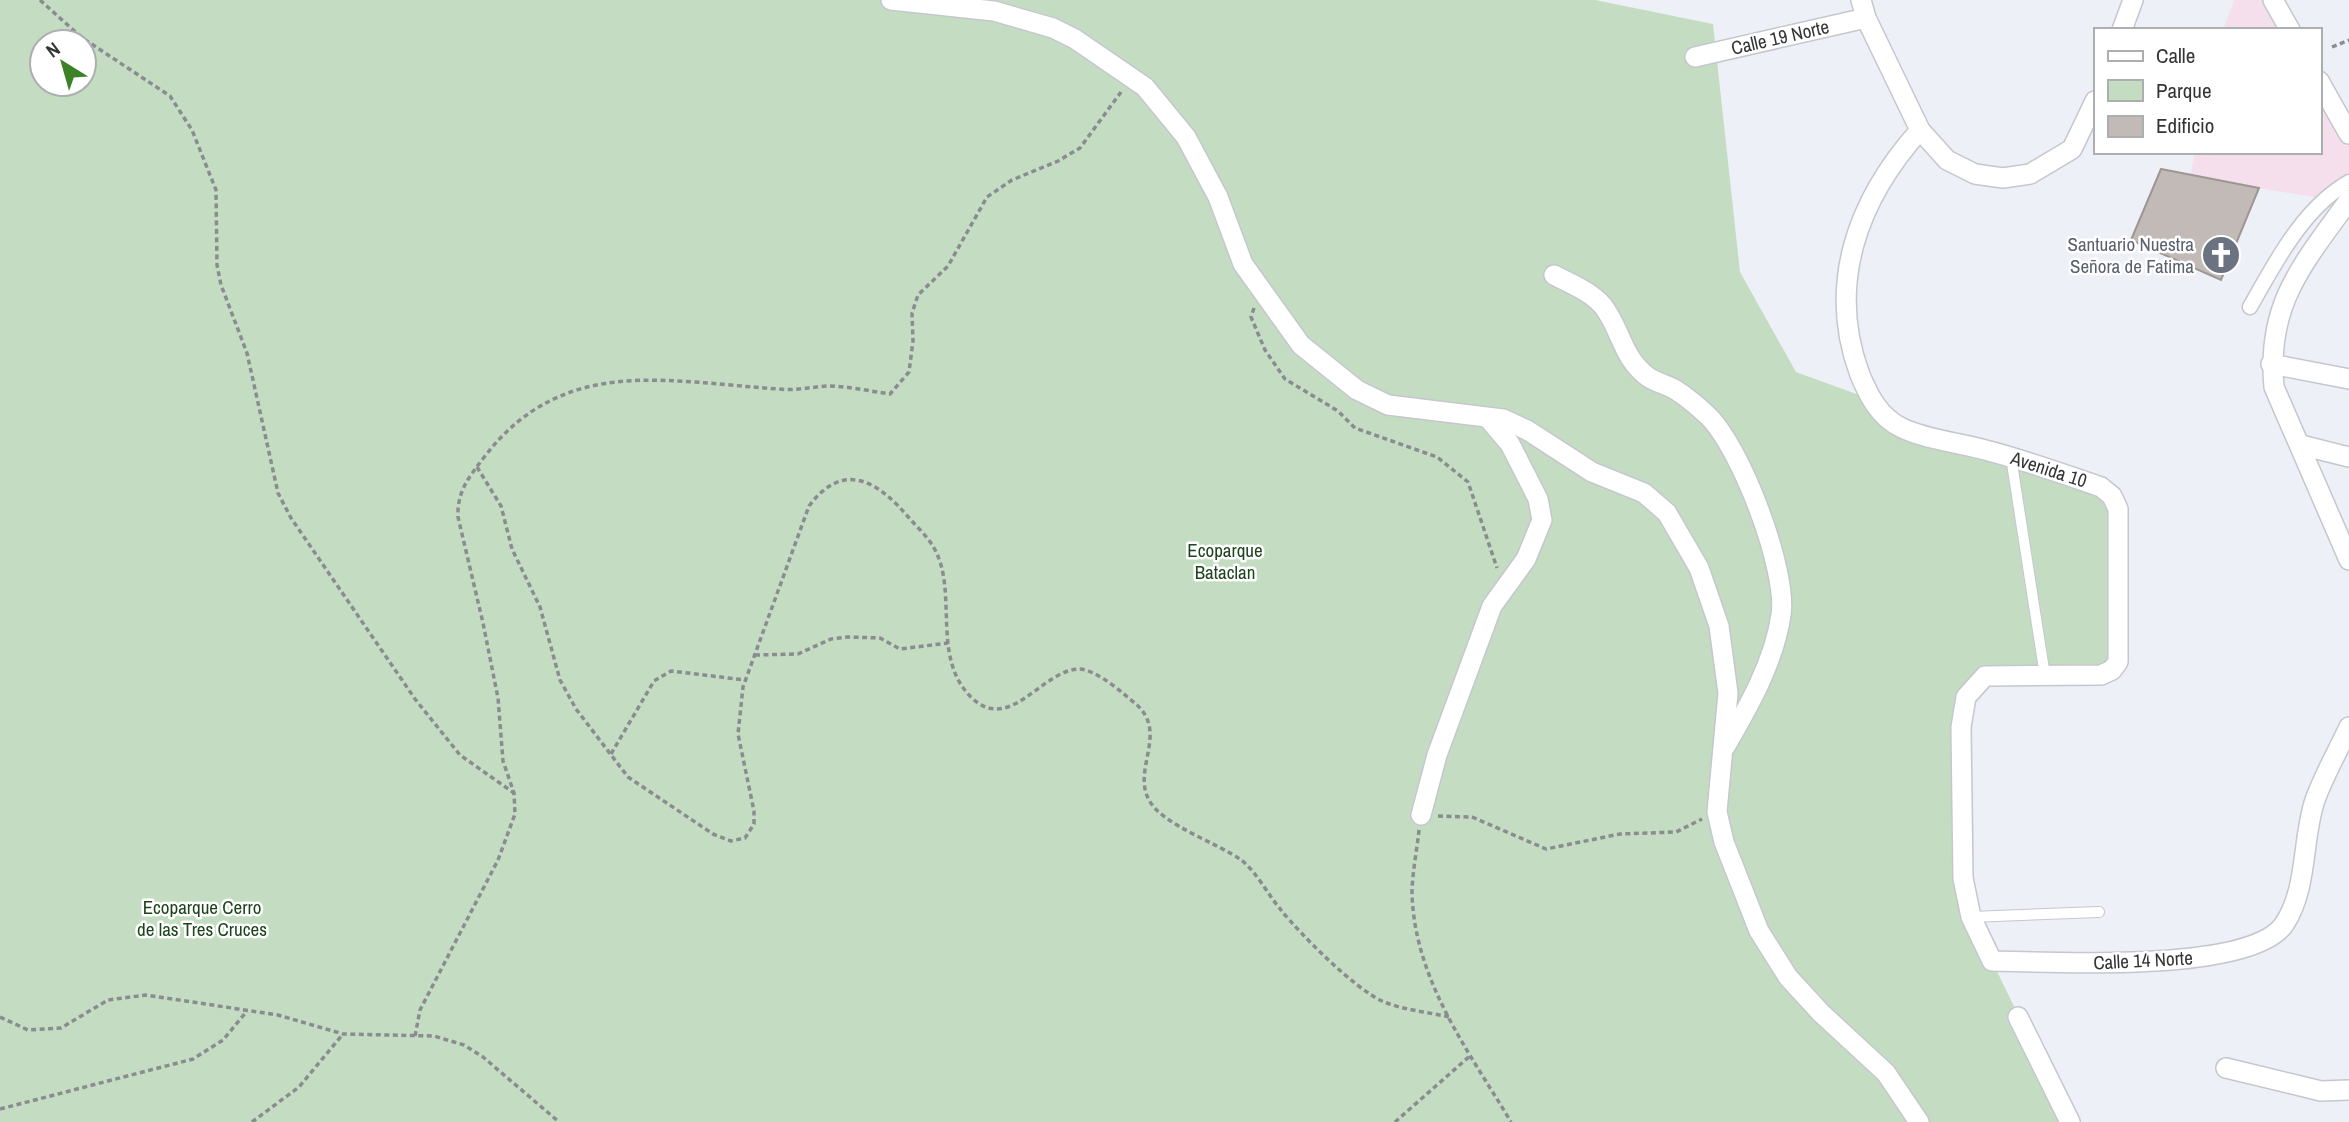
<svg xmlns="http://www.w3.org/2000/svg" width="2349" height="1122" font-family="'Archivo Narrow',sans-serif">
	<rect width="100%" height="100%" fill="#edf0f7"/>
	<g fill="#f5dfec">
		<polygon points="2234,0 2273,0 2290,30 2223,30"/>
		<polygon points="2319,81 2349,134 2349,182 2326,199 2190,177 2195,152 2319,152"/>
	</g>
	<path fill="#c4ddc2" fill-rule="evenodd" d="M0 0H1595L1713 24 1740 272 1796 372 1870 399 1886 417 2112 496V670L1985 676 1966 697 1963 878 1992 961 2070 1122H0ZM42 42H84V84H42Z"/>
	<polygon fill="#c2bab6" stroke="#9d9692" stroke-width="2" points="2161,169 2259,188 2221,280 2131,240"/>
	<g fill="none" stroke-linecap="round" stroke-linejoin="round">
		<defs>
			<g id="service">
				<polyline points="2011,457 2045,676"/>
				<polyline points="1971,917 2099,912"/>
			</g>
			<path id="pedestrian" d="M2250 307C2275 263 2303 208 2349 182"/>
			<g id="minor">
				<polyline points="891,0 994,11 1053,28 1075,39 1145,87 1186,137 1218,197 1243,264 1301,345 1357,390 1388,405 1503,419 1527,430 1592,472 1644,493 1667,513 1699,568 1719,626 1728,693 1717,812 1724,842 1759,931 1788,977 1821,1013 1886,1073 1919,1122"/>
				<polyline points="1861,0 1866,18 1920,130 1947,160 1975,174 2003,178 2030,174 2072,149 2095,101"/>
				<polyline points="2273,0 2290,30"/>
				<polyline points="2122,30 2133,0"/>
				<polyline points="1695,57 1866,18"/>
				<polyline points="2319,81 2349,134"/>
				<path d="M1920 130C1858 199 1826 284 1860 375 1869 396 1879 417 1902 428 1927 440 1962 443 1989 451 2027 461 2064 474 2101 487L2112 496 2118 509V662L2112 670 2101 675 1985 676 1966 697 1961 727 1963 878 1971 917 1992 961C2050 962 2254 974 2285 923 2308 887 2302 838 2315 800 2324 775 2338 751 2349 727"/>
				<path d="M2349 200C2304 263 2266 303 2274 387L2349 560"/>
				<path d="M1554 275C1571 284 1590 291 1603 306 1621 329 1622 358 1648 377 1655 382 1665 384 1672 388 1684 394 1696 405 1706 414 1740 444 1788 571 1781 615 1774 662 1749 706 1725 747"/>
				<polyline points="2271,364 2349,379"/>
				<polyline points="2301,445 2349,457"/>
				<polyline points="1421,815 1437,755 1492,606 1526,559 1542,520 1538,499 1510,444 1488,418"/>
				<polyline points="2018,1017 2070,1122"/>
				<polyline points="2226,1068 2321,1091 2349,1090"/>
			</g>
		</defs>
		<use href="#service" stroke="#c5c7ce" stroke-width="12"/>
		<use href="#pedestrian" stroke="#c5c7ce" stroke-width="17"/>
		<use href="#minor" stroke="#c5c7ce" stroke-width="22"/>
		<g stroke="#8a8c90" stroke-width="3.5" stroke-dasharray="5 3.5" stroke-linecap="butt">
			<polyline points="40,0 81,37 170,96 192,130 216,190 217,265 221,285 247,353 278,493 291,518 415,699 460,755 514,793"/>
			<polyline points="2332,47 2349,40"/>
			<polyline points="1254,308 1251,317 1265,350 1285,379 1338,411 1355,428 1437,457 1468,482 1497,568"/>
			<path d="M477 467 501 506 512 549 540 607 560 680 576 709 628 777 713 834 731 841 745 838 754 824V811L738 734 743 687 809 506C844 459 879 482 910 519 918 528 928 537 934 548 959 592 930 658 972 698 1010 734 1042 670 1079 669 1096 669 1124 694 1137 705 1168 734 1132 769 1149 800 1162 825 1218 843 1241 860 1257 872 1268 895 1281 910 1301 935 1354 988 1382 1001 1402 1010 1428 1012 1449 1017"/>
			<polyline points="755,655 798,654 831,639 848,637 880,638 900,649 948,643"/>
			<polyline points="611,754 654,681 671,671 745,680"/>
			<polyline points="1438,816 1472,817 1546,849 1620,834 1676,832 1702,819"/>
			<path d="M1419 830C1417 851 1412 873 1412 894 1415 981 1468 1050 1511 1122"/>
			<polyline points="0,1017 28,1030 61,1028 108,1000 146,995 278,1015 343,1034 434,1036 464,1045 483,1057 559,1122"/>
			<path d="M415 1036 420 1010 498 860 515 814 514 793 503 761 498 698 483 623 458 517C457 490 470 476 485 456 564 354 667 382 779 389 795 391 811 387 827 386 847 386 869 391 890 394L909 372 913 341 912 313 918 295 948 266 987 197 1012 180 1058 161 1080 148 1121 92"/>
			<polyline points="0,1109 193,1059 223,1040 247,1011"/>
			<polyline points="252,1122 299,1087 343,1034"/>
			<polyline points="1395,1122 1471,1055"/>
		</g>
		<use href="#service" stroke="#fff" stroke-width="10"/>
		<use href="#pedestrian" stroke="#fff" stroke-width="14"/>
		<use href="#minor" stroke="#fff" stroke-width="19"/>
	</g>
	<defs>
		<symbol id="church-disc" viewBox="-11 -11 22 22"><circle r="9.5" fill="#6b7280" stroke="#fff"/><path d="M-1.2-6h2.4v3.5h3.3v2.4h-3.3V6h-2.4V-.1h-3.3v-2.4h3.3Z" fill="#fff"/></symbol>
	</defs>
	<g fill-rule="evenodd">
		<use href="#church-disc" x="2199" y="233" width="44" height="44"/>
	</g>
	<g text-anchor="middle" stroke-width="5" stroke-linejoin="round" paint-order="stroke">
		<g font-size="19" fill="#333436" stroke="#fff">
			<text transform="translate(1780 37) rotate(-13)" y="7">Calle 19 Norte</text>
			<text transform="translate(2049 469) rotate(18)" y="7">Avenida 10</text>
			<text transform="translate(2143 960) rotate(-3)" y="7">Calle 14 Norte</text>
		</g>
		<g font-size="19" fill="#5b616d" stroke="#fff" text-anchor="end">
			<text x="2194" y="251">Santuario Nuestra<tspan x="2194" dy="22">Señora de Fatima</tspan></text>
		</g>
		<g font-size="19" fill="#1d441c" stroke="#fff">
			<text x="1225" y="557">Ecoparque<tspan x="1225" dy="22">Bataclan</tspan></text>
			<text x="202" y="914">Ecoparque Cerro<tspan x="202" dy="22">de las Tres Cruces</tspan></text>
		</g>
	</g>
	<rect x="2094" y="28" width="228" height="126" fill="#ffffff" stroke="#adaeaf" stroke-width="2"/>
	<rect x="2108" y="51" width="35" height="10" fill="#ffffff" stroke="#adaeaf" stroke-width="2"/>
	<text x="2156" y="63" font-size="21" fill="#333436">Calle</text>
	<rect x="2108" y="80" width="35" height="21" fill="#c4ddc2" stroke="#adaeaf" stroke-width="2"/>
	<text x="2156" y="98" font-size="21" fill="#333436">Parque</text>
	<rect x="2108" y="116" width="35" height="21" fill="#c2bab6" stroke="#adaeaf" stroke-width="2"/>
	<text x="2156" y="133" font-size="21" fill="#333436">Edificio</text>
	<g transform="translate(63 63) rotate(323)"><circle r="33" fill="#ffffff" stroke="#adaeaf" stroke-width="2"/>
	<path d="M0-5L12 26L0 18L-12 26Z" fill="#3d8227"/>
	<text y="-10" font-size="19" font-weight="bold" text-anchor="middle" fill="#333436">N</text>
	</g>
</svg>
